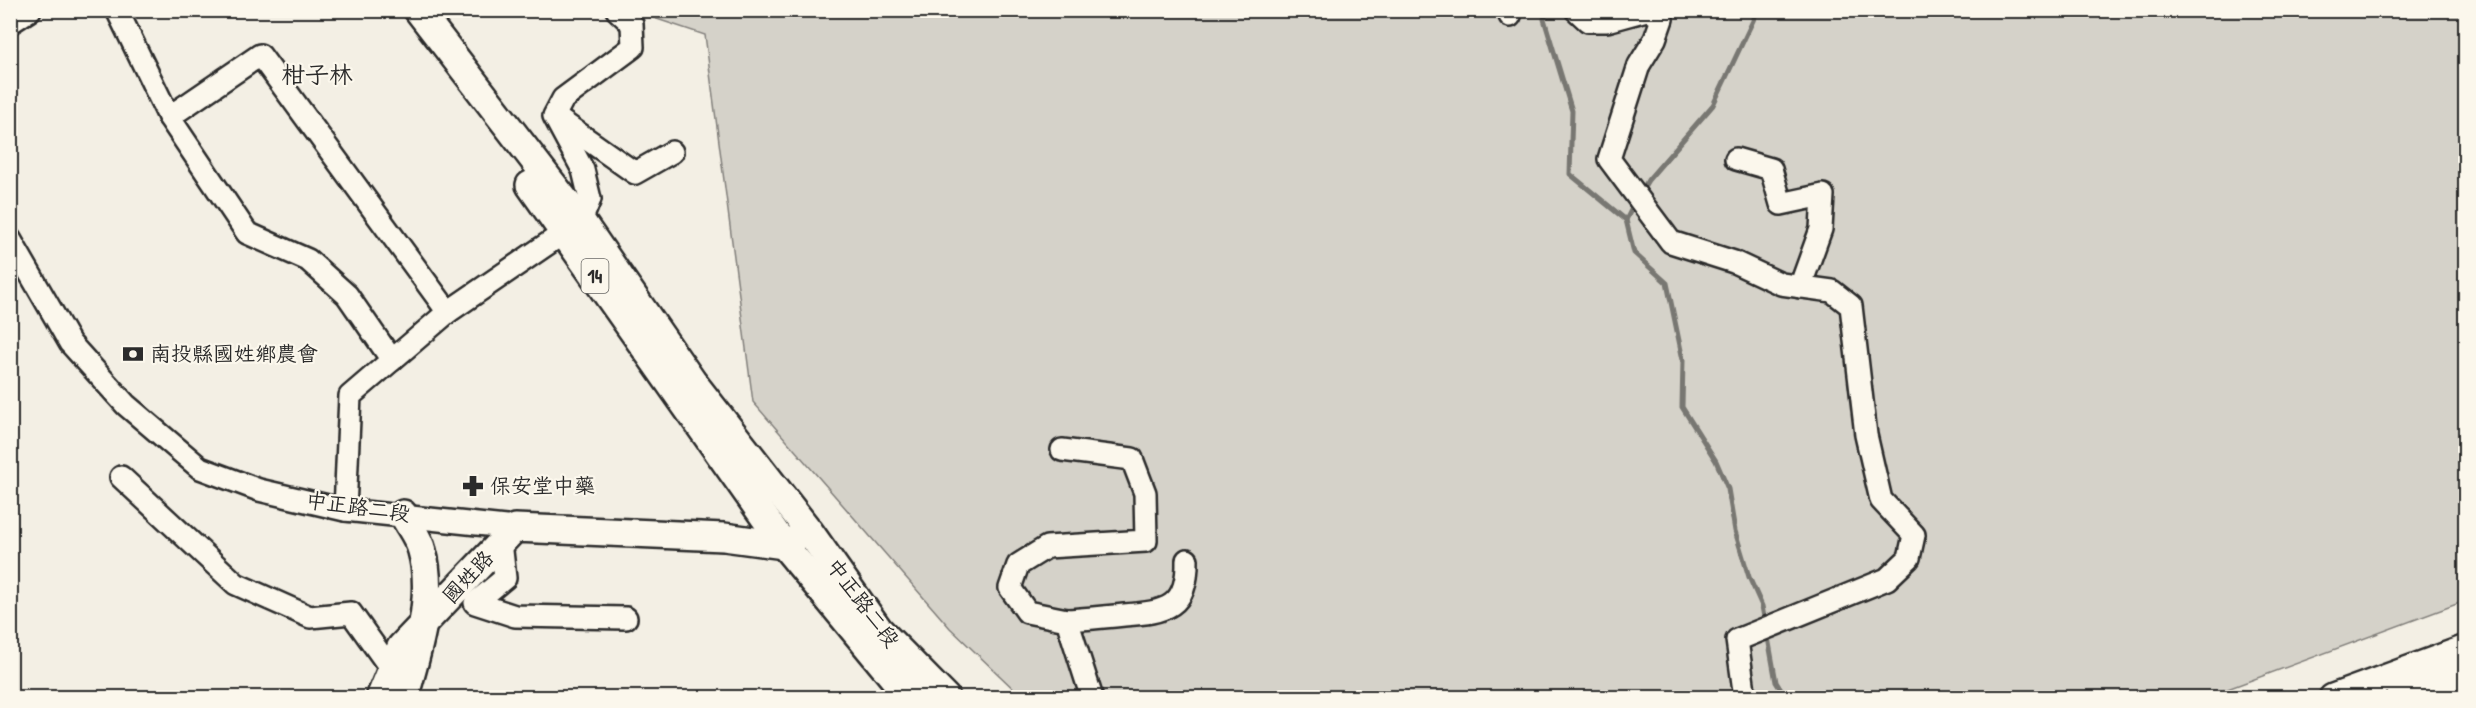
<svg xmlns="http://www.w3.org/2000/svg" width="2476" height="708" font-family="'Patrick Hand','LXGW WenKai TC',sans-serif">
	<rect width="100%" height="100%" fill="#f3efe4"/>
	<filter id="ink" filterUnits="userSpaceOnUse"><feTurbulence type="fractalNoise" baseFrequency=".0167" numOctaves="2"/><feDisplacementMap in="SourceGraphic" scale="12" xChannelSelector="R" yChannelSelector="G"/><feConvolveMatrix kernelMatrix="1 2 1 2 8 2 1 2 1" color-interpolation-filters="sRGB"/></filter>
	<g filter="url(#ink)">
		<polygon fill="#d5d2c9" stroke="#807e7a" stroke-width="1.5" points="633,11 2465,11 2465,601 2206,697 1022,697 950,628 753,402 705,35"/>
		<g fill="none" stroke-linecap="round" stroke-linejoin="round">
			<g stroke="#787772" stroke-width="5">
				<polyline points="1548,10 1544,19 1572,111 1570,174 1626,220 1634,253 1667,283 1683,360 1682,407 1716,461 1728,489 1735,531 1749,577 1762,606 1765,623"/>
				<polyline points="1641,192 1648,180 1713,105 1758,10"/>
				<polyline points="1626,220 1635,202"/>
				<polyline points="1767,632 1776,682 1786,698"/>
			</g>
			<defs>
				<g id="minor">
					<polyline points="117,10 169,117 260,55 448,312"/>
					<polyline points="1576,10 1588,21 1607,21 1647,10"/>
					<polyline points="1650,10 1662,19 1655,39 1639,65 1609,159 1671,242 1734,262 1781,284 1832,291 1851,306 1866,435 1881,500 1914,535 1909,558 1887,579 1737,640 1745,698"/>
					<polyline points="1510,16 1512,10"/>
					<polyline points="10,23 30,10"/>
					<polyline points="169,117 247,233 308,260 347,295 392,360"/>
					<polyline points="557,118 635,173 672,152"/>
					<polyline points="1736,159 1771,169 1781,204 1823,195 1821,229 1800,287"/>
					<polyline points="10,239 70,343 126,405 200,468 259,490 345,510 515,528"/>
					<polyline points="1062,450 1132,459 1145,493 1146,541 1047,547 1018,565 1010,588 1027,612 1067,620 1092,698"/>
					<polyline points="121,477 236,584 310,617 351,613 391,669"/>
					<polyline points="345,510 350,396 448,312 581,221 590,199 583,170 554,116 563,99 633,47 632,24 617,10"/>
					<polyline points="501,542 505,578 475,603 515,616 626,618"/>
					<path d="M1067 620C1086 619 1105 617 1124 615 1166 612 1188 608 1187 560"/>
				</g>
				<g id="major">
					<polyline points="418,10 581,221 692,381 809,531 879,630 946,698"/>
					<polyline points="530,185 784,545 910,698"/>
					<path d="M403 514C409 526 419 538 422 551 435 596 417 654 404 698"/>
					<polyline points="380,698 401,647 515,528 724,537 784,545 793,540"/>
					<polyline points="2333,698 2466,649"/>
					<polyline points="2400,698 2466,674"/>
				</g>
			</defs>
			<use href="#minor" stroke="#2b2b2b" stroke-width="26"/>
			<use href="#major" stroke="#2b2b2b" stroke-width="32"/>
			<use href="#minor" stroke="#fbf7ec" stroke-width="21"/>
			<use href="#major" stroke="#fbf7ec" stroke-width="27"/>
		</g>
	</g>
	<defs>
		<symbol id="bank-bare" viewBox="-9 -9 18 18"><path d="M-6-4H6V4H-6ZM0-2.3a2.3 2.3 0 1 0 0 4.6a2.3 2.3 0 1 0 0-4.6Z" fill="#2b2b2b" stroke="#fbf7ec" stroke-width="2.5" paint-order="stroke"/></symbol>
		<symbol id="pharmacy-bare" viewBox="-9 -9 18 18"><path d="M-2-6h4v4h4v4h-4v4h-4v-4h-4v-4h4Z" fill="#2b2b2b" stroke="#fbf7ec" stroke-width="2.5" paint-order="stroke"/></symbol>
	</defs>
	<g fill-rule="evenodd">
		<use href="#bank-bare" x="118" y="339" width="30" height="30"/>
		<use href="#pharmacy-bare" x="458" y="471" width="30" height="30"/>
	</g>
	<g text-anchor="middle" stroke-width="4.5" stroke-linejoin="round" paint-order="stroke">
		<rect fill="#fbf7ec" stroke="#696865" stroke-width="1.5" x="581.5" y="259" width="27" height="34" rx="4.5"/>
		<g font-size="20" font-weight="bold" fill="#2b2b2b">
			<text x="595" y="283">14</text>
		</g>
		<g font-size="21" fill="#2b2b2b" stroke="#fbf7ec" text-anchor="start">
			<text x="150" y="361">南投縣國姓鄉農會</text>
			<text x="490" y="493">保安堂中藥</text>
		</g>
		<g font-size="21" fill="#2b2b2b" stroke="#fbf7ec">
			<text transform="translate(358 507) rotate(8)" y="7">中正路二段</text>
			<text transform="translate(468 577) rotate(-47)" y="7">國姓路</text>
			<text transform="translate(863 603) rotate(53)" y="7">中正路二段</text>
		</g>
		<g font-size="24" fill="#2b2b2b" stroke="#fbf7ec">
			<text x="317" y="83">柑子林</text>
		</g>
	</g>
	<rect width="2476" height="708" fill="none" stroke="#fbf7ec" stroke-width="36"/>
	<rect x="18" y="18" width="2440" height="672" fill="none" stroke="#2b2b2b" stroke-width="2" filter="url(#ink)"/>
</svg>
